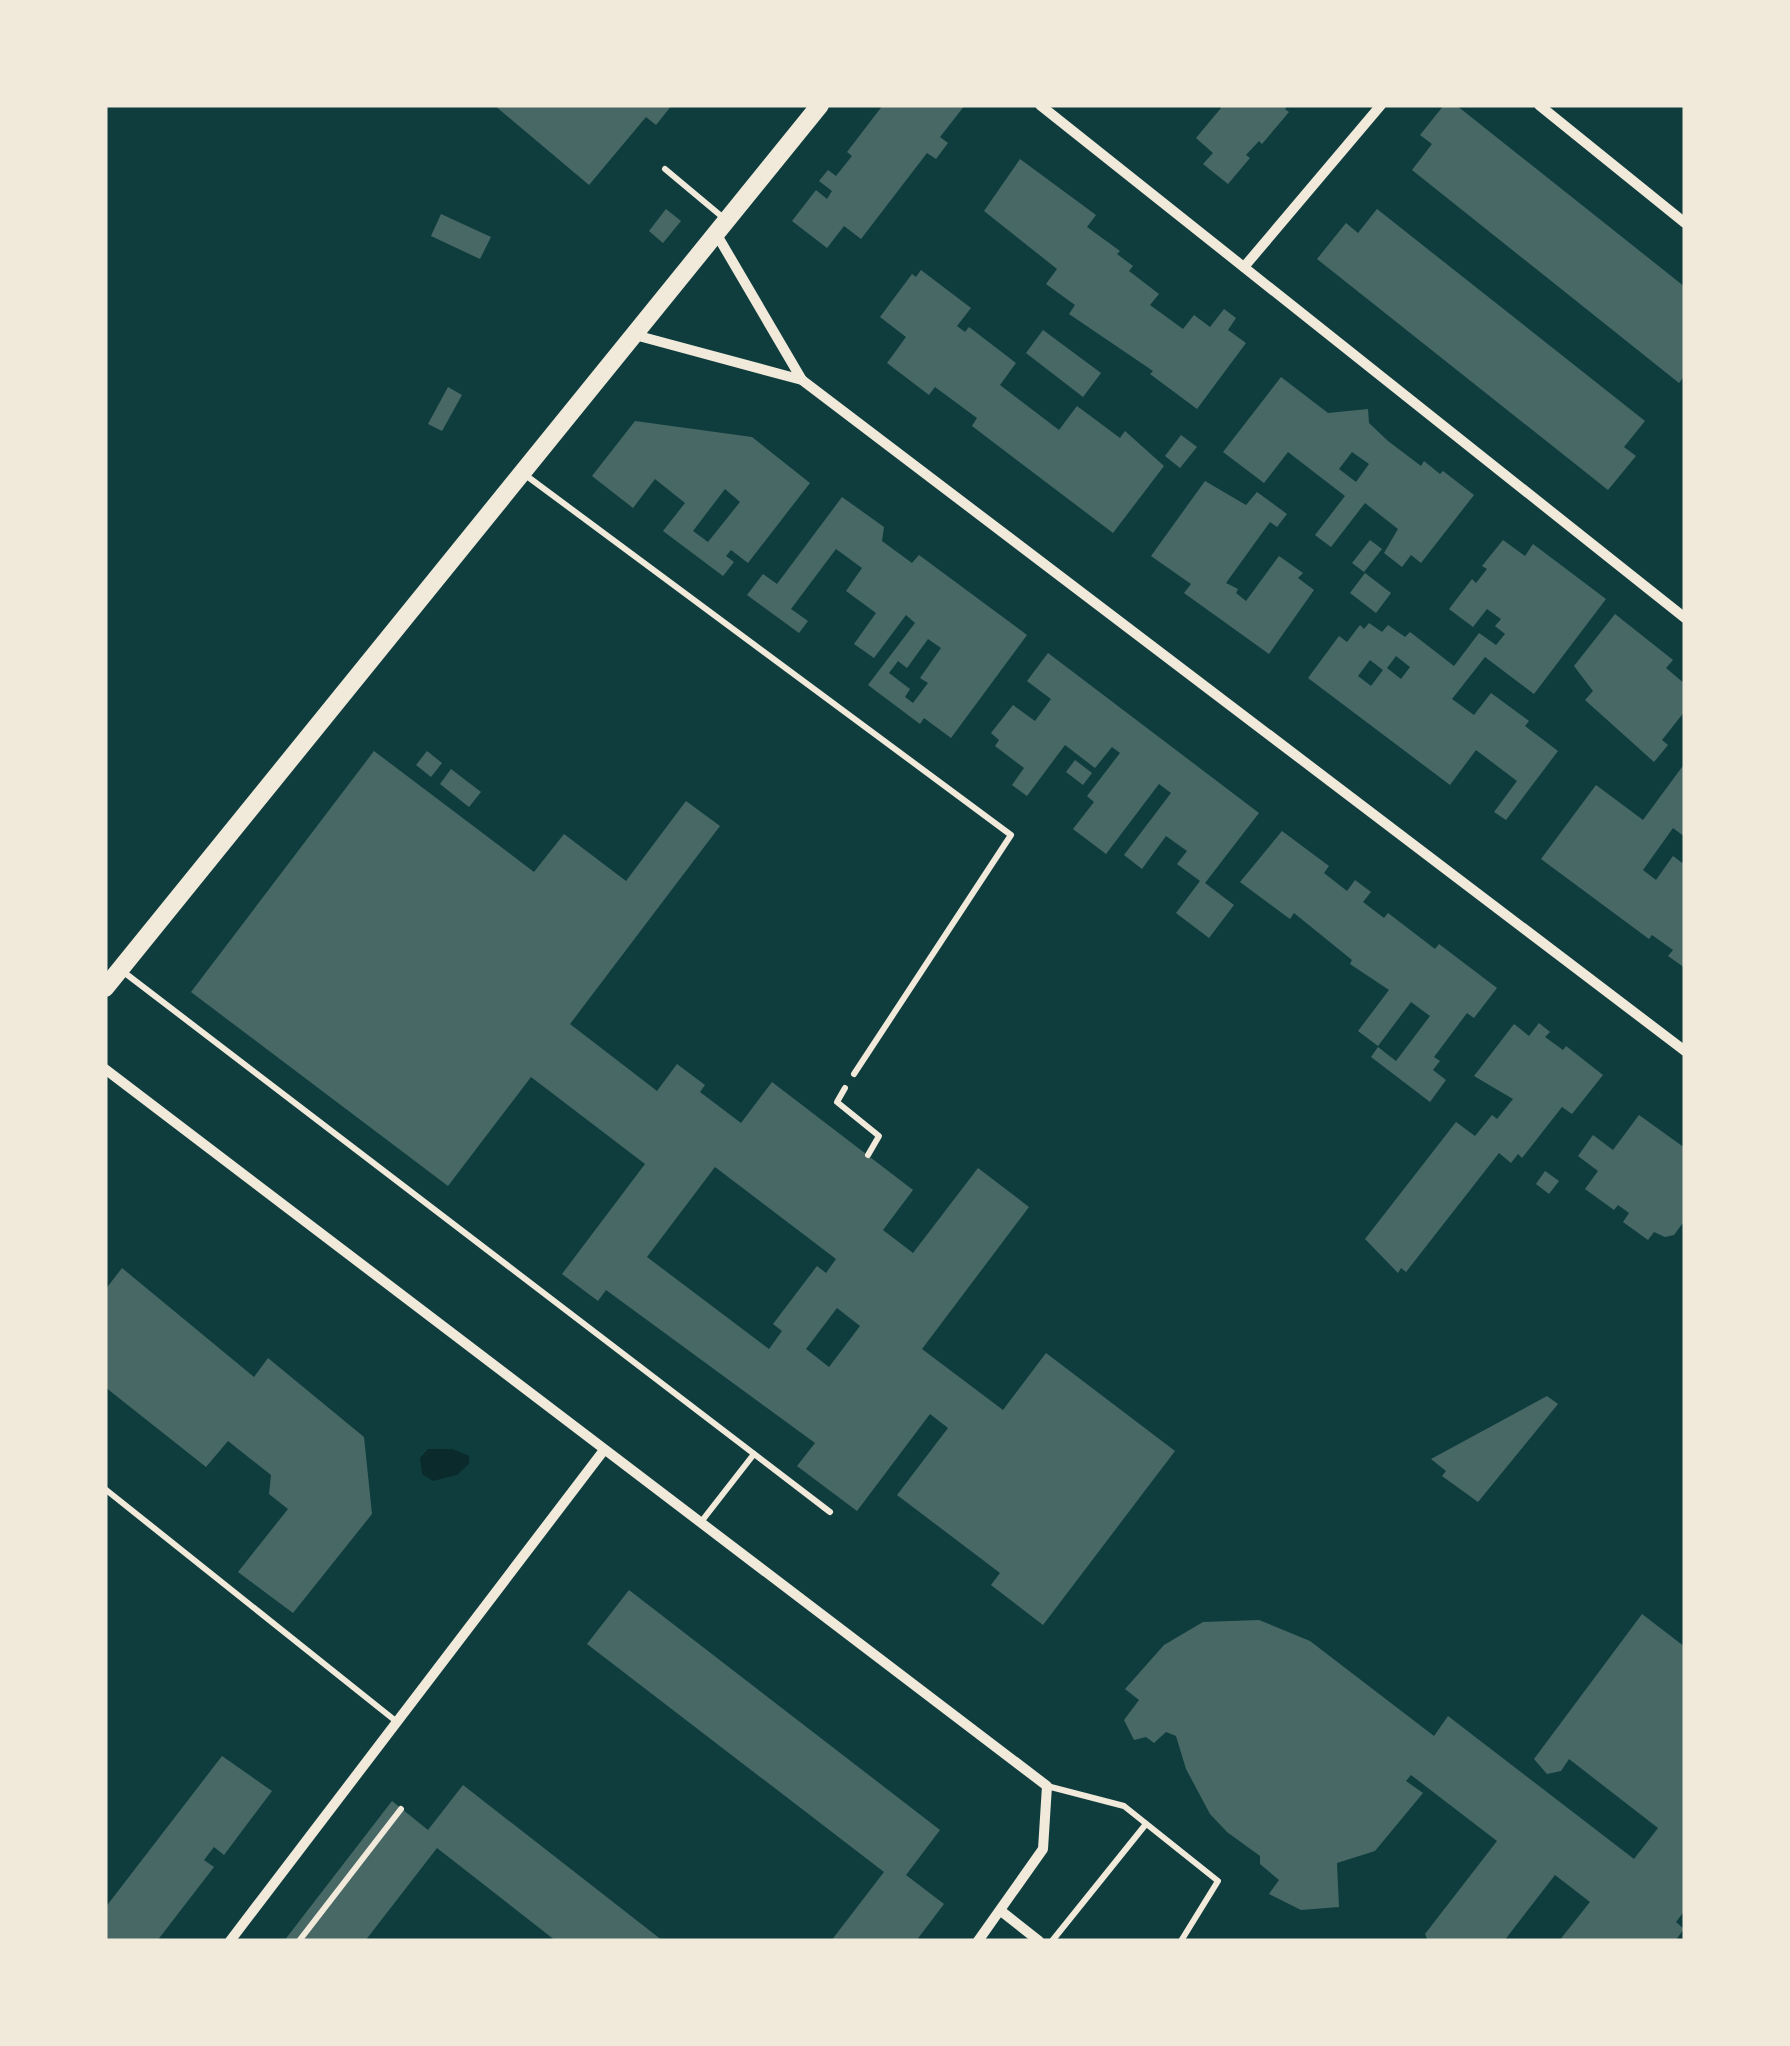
<svg xmlns="http://www.w3.org/2000/svg" width="1790" height="2046" font-family="Helvetica,sans-serif">
	<rect width="100%" height="100%" fill="#0f3d3e"/>
	<polygon fill="#0a2a2b" points="428,1449 452,1449 469,1456 469,1464 457,1475 433,1481 422,1474 420,1458"/>
	<g fill="#486865" fill-rule="evenodd">
		<polygon points="494,105 672,105 656,125 646,117 589,185"/>
		<polygon points="883,105 965,105 940,137 948,143 936,159 927,153 861,239 844,226 827,248 792,221 816,190 827,199 832,191 819,181 828,170 836,176 852,156 847,152"/>
		<polygon points="1218,105 1288,105 1285,109 1289,112 1262,144 1259,141 1246,155 1250,158 1228,184 1203,164 1213,153 1196,138 1221,108"/>
		<polygon points="1444,105 1456,105 1685,287 1685,375 1679,383 1412,170 1432,144 1420,135"/>
		<polygon points="1020,159 1096,215 1087,227 1120,251 1117,254 1133,266 1129,271 1159,294 1150,305 1183,329 1194,315 1210,327 1224,309 1236,318 1228,330 1246,343 1197,409 1150,374 1153,371 1069,314 1075,305 1046,284 1057,269 984,211"/>
		<polygon points="666,209 681,221 663,243 649,231"/>
		<polygon points="1377,209 1645,421 1624,447 1636,456 1608,490 1317,259 1346,223 1358,233"/>
		<polygon points="441,214 491,237 480,259 431,236"/>
		<polygon points="921,270 971,308 957,326 965,332 969,327 1016,363 1000,385 1059,430 1077,406 1120,438 1125,431 1164,466 1113,533 972,426 977,418 935,387 929,395 887,363 906,337 880,317 912,274 916,277"/>
		<polygon points="1043,330 1101,373 1083,397 1026,353"/>
		<path d="M1281 377 1328 413 1368 409 1369 423 1388 441 1421 466 1424 461 1440 474 1443 471 1474 495 1421 563 1411 555 1402 567 1384 553 1398 529 1365 503 1331 547 1315 535 1345 496 1288 452 1264 483 1223 452ZM1352 452 1369 464 1356 482 1339 469Z"/>
		<polygon points="448,387 462,395 442,431 428,424"/>
		<path d="M635 421 752 437 810 483 748 563 731 550 726 556 734 562 723 576 663 531 685 503 655 479 633 508 592 476ZM725 489 740 502 708 542 693 531Z"/>
		<polygon points="1181,435 1197,447 1180,468 1165,456"/>
		<polygon points="1205,481 1246,505 1257,492 1287,514 1277,527 1270,522 1226,583 1238,589 1236,593 1246,601 1279,556 1303,573 1298,578 1314,590 1269,654 1184,593 1191,584 1151,556"/>
		<path d="M842 497 884 527 882 541 912 563 919 555 1027 635 951 738 924 718 920 724 868 685 915 623 906 615 874 658 854 644 876 613 846 591 862 568 836 549 791 609 808 621 799 633 747 595 763 574 777 584ZM928 639 941 648 920 678 928 683 913 703 905 697 910 689 889 673 898 661 907 668Z"/>
		<polygon points="1370,540 1382,549 1364,572 1352,563"/>
		<path d="M1503 540 1525 556 1533 544 1606 599 1534 694 1485 657 1452 699 1474 715 1491 693 1529 721 1525 726 1558 751 1506 820 1494 812 1517 781 1476 750 1450 785 1308 678 1339 636 1347 642 1360 625 1364 629 1369 623 1382 632 1388 625 1405 637 1410 632 1454 666 1479 633 1496 645 1505 634 1495 626 1501 619 1487 609 1473 627 1449 609 1472 579 1476 583 1487 569 1482 566ZM1396 656 1410 667 1401 679 1387 668ZM1370 660 1383 670 1371 686 1358 676Z"/>
		<polygon points="1365,573 1391,593 1376,613 1350,593"/>
		<polygon points="1615,614 1673,660 1666,668 1685,684 1685,711 1662,740 1668,745 1654,762 1585,700 1593,691 1574,666"/>
		<polygon points="1048,653 1259,813 1205,883 1234,905 1209,938 1176,913 1200,881 1177,864 1187,851 1166,836 1142,869 1124,855 1171,793 1159,784 1106,854 1073,829 1094,802 1087,796 1120,753 1112,747 1095,768 1065,745 1027,796 1012,785 1024,768 995,746 999,740 991,733 1013,705 1035,721 1051,699 1027,681"/>
		<path d="M374 751 534 872 564 834 626 881 686 801 720 826 570 1024 657 1091 677 1064 705 1085 700 1092 741 1123 772 1082 913 1190 883 1230 913 1253 978 1168 1029 1207 922 1349 1003 1410 1046 1353 1175 1451 1043 1625 991 1585 1000 1573 897 1495 948 1428 930 1414 857 1511 797 1466 815 1443 606 1290 598 1301 562 1274 645 1164 531 1077 448 1186 191 992ZM715 1167 836 1259 826 1273 817 1266 773 1324 782 1331 769 1349 647 1257ZM837 1308 860 1326 829 1367 806 1349Z"/>
		<polygon points="427,751 442,763 431,777 416,765"/>
		<polygon points="1075,760 1092,773 1083,785 1066,772"/>
		<polygon points="1685,763 1685,837 1673,828 1643,870 1656,880 1673,856 1685,865 1685,968 1668,956 1673,950 1652,935 1649,939 1541,859 1596,785 1643,820"/>
		<polygon points="451,769 481,792 469,807 440,784"/>
		<polygon points="1282,831 1329,866 1324,873 1347,891 1355,880 1371,892 1363,902 1384,918 1388,913 1435,949 1439,944 1497,988 1474,1018 1467,1013 1434,1057 1440,1061 1433,1070 1446,1080 1430,1102 1371,1057 1378,1047 1396,1061 1430,1016 1411,1002 1378,1046 1358,1031 1389,990 1350,964 1352,960 1294,913 1290,919 1240,882"/>
		<polygon points="1539,1023 1550,1032 1545,1037 1563,1050 1566,1046 1603,1075 1572,1114 1562,1107 1522,1158 1518,1154 1511,1163 1499,1153 1406,1272 1401,1268 1398,1273 1365,1239 1456,1122 1475,1136 1492,1115 1497,1119 1513,1099 1474,1076 1514,1024 1529,1036"/>
		<polygon points="1639,1115 1685,1148 1685,1220 1674,1235 1665,1237 1654,1232 1648,1240 1623,1222 1629,1213 1618,1205 1614,1210 1585,1189 1598,1171 1578,1156 1593,1135 1613,1150"/>
		<polygon points="1545,1171 1559,1181 1549,1194 1536,1184"/>
		<polygon points="122,1268 254,1377 268,1358 364,1437 372,1514 293,1613 238,1572 288,1509 269,1494 271,1475 228,1441 206,1467 105,1387 105,1290"/>
		<polygon points="1547,1396 1558,1404 1478,1502 1442,1476 1446,1471 1431,1459"/>
		<polygon points="629,1590 940,1830 906,1875 944,1904 916,1941 831,1941 884,1872 587,1644"/>
		<polygon points="1642,1614 1685,1647 1685,1910 1676,1922 1684,1929 1675,1941 1559,1941 1590,1902 1555,1875 1504,1941 1428,1941 1425,1934 1497,1841 1411,1775 1406,1781 1423,1793 1375,1851 1337,1863 1339,1907 1301,1910 1269,1894 1279,1880 1260,1864 1260,1856 1227,1832 1210,1814 1186,1769 1176,1736 1166,1732 1154,1743 1146,1737 1134,1740 1124,1720 1139,1700 1125,1689 1164,1645 1203,1622 1259,1620 1310,1641 1434,1736 1448,1716 1634,1859 1658,1828 1569,1759 1561,1771 1547,1774 1534,1759"/>
		<polygon points="222,1756 272,1791 224,1855 214,1847 204,1860 214,1867 157,1941 105,1941 105,1908"/>
		<polygon points="463,1785 663,1941 556,1941 437,1848 365,1941 284,1941 392,1801 428,1830"/>
	</g>
	<g fill="none" stroke-linecap="round" stroke-linejoin="round">
		<g stroke="#f1e9da" stroke-width="6">
			<polyline points="845,1088 837,1102 879,1136 868,1155"/>
			<polyline points="299,1941 401,1809"/>
		</g>
		<g stroke="#f1e9da" stroke-width="6">
			<polyline points="665,169 726,220"/>
			<polyline points="524,474 1011,835 854,1074"/>
			<polyline points="121,970 830,1512"/>
			<polyline points="105,1489 397,1722"/>
			<polyline points="701,1522 754,1454"/>
			<polyline points="1047,1786 1124,1806 1218,1881 1181,1941"/>
			<polyline points="1052,1941 1146,1824"/>
		</g>
		<g stroke="#f1e9da" stroke-width="10">
			<polyline points="1040,105 1685,618"/>
			<polyline points="1539,105 1685,223"/>
			<polyline points="717,235 802,380"/>
			<polyline points="1244,267 1381,105"/>
			<polyline points="635,335 802,380 1685,1051"/>
			<polyline points="105,1069 1047,1786 1043,1849 978,1941"/>
			<polyline points="1001,1911 1039,1941"/>
			<polyline points="230,1941 604,1450"/>
		</g>
		<polyline stroke="#f1e9da" stroke-width="18" points="105,988 820,105"/>
	</g>
	<rect width="1790" height="2046" fill="none" stroke="#f1e9da" stroke-width="215"/>
</svg>
